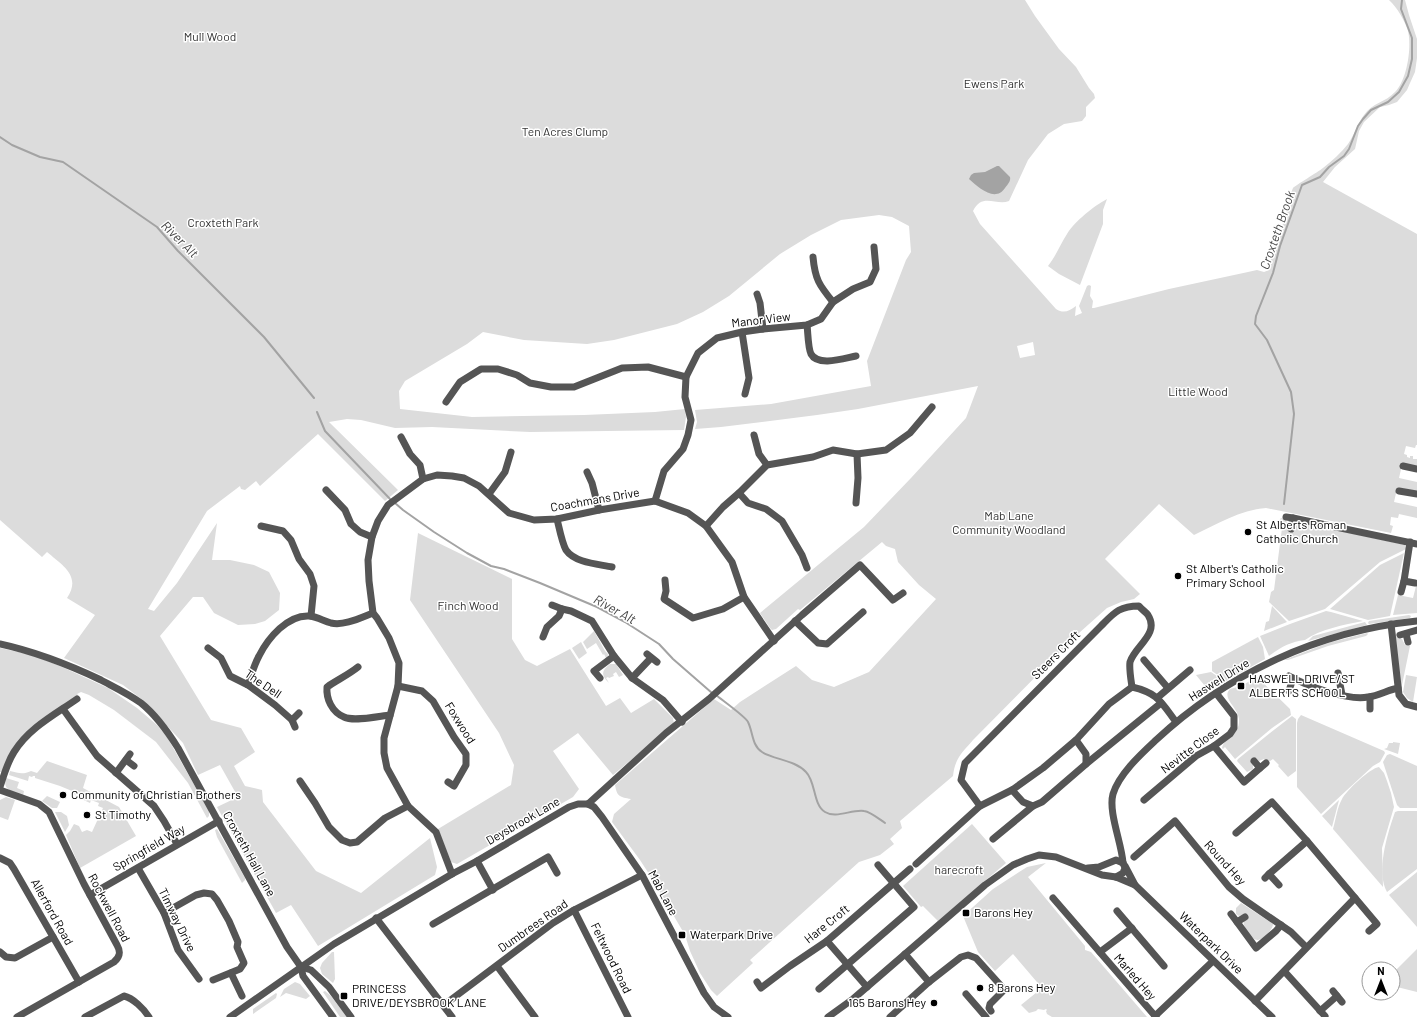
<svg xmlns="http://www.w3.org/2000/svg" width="1417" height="1017" font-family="Barlow,sans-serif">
	<rect width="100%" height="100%" fill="#fff"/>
	<g fill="#dcdcdc" fill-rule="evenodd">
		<path d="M0 0H1025L1035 16 1059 49 1076 67 1089 88 1094 94 1095 98 1086 107V116L1082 121 1064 124 1048 134 1028 160 1009 201C996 206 982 192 973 211L980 224 1056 309C1064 314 1069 311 1076 306L1075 316 1082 313 1079 306 1087 286 1089 285 1091 286 1090 296 1093 301 1092 308H1094L1169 289 1248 272 1257 270 1264 272 1269 270C1270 255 1277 243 1281 229 1285 220 1289 196 1293 188 1296 185 1318 172 1323 168 1332 161 1341 153 1348 144 1354 136 1357 124 1364 115 1372 103 1386 102 1395 92 1407 80 1412 47 1408 31 1405 21 1397 7 1389 0H1405L1409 15 1417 39V58L1415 72 1410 83 1407 90 1397 102 1389 105 1380 107 1364 122 1359 131 1355 149 1335 167 1323 182 1417 234V445H1416L1415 448 1406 446 1404 454 1407 455V457L1410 458V456H1413V459H1417V458V468L1402 465 1399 478 1417 482V493L1397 489 1394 502 1417 507V518L1399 514 1398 518 1391 517 1390 525 1393 526 1391 533 1266 508C1240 510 1217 524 1194 535L1159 504 1105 559 1140 594 1134 599 1121 602 1107 608 1079 633 973 740C962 753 955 758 953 776L900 821 902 828 890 839 894 844 880 855 859 862 750 960 753 963 717 996 711 990 700 973 690 951 685 935 651 877 640 860 612 822 614 814 631 799C620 797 617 797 615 785L714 699 731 710 740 702 796 666 812 680 834 687 869 672 936 599 919 585 898 562 895 549 886 546 882 542 800 610 798 609 776 629 772 630 770 628 760 613 864 527 911 478 966 418 978 386 858 409 817 415 721 427 695 429 697 422 695 410 771 404 871 386 867 361 906 260 911 252 909 226 892 217 879 215 841 220 811 235 780 254 729 296 703 312 677 324 614 340 587 344 524 340 483 332 467 344 405 381 399 391 400 409 472 417 584 415 655 412 685 409 686 417 684 430 530 432 432 427 395 428 361 420 347 419 329 422 398 490 385 501 318 434 260 486 256 481 245 490 241 489 240 486 207 511 148 609 154 611 177 583 217 523 212 560H230L254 565 269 572 280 593 279 610 265 621 255 624 238 625 214 613 203 597H193L160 636 211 720 241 728 255 752 234 766 245 786 262 790 263 802 316 871 361 893 430 838 437 867 435 875 318 946 291 905 276 913 217 807 238 797 220 765 198 775 183 743 144 701 123 685 64 658 95 615 67 598C82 576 62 565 47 552L42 557 0 520ZM1033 342 1035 355 1020 358 1017 346Z"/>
		<path d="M1107 199 1103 210V224L1080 285 1059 274 1048 266C1056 256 1060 245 1067 234 1075 221 1094 206 1107 199Z"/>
		<polygon points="1281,518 1286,520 1288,526 1294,527 1300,522 1405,545 1406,549 1380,562 1325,609 1289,621 1269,602 1271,592 1274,590 1282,528 1282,524 1279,521"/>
		<polygon points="418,533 512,579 512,639 525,660 537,666 570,649 606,706 620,698 631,713 654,699 673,718 674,724 613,775 578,733 553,751 579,789 573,797 457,864 451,862 438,829 511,785 514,765 499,733 410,600"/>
		<polygon points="1404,553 1390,616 1368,620 1330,609 1380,565"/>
		<polygon points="1416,586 1417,586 1417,613 1393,615 1398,595 1413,598"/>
		<polygon points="1272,606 1287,622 1264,631 1266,622 1269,621"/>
		<path d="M1326 611 1331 612 1363 621C1344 625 1320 629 1305 640 1291 642 1282 646 1269 656L1260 636 1290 624Z"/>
		<polygon points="1409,615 1411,616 1410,618 1369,624 1368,623 1369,621"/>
		<polygon points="1365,622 1367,625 1308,641 1313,636"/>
		<polygon points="594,631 605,651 608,654 607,660 604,654 603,655 596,643 587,649 583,642"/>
		<polygon points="1396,632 1397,638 1402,639 1405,645 1410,646 1401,690 1395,635"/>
		<polygon points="1367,633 1368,634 1366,636 1328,646 1288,660 1284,660 1328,643"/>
		<polygon points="1258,637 1263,647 1265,659 1226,681 1212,671 1212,662"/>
		<polygon points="581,642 587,653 579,659 572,648"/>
		<polygon points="0,648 32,655 60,666 108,688 137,708 157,725 167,737 209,811 209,816 207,818 188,783 156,742 114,710 89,695 81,692 77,694 78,695 35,725 2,772 0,772"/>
		<path d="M610 664H616L623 675 619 677 616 672 613 674 614 676 609 678 608 677 606 678 609 683C601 675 601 671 610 664Z"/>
		<polygon points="1211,672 1223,680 1220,682 1221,684 1209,691 1196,675"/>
		<polygon points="1406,675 1417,677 1413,702 1407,698 1403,692"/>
		<path d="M1257 677 1290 709 1291 715 1272 728 1235 759 1225 747 1223 749 1222 748C1225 737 1240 736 1239 719 1238 707 1221 698 1230 689L1241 686Z"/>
		<polygon points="1301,715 1384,751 1385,753 1380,762 1373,766 1321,814 1297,787 1297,723 1298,719"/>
		<polygon points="1292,716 1296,719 1296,771 1288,777 1278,766 1279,765 1273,759 1267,763 1264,759 1259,761 1254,757 1250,760 1253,764 1253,769 1247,772 1237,761 1238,759 1270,733"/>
		<polygon points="1393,742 1400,743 1398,754 1384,749 1387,748 1389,743 1393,743"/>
		<polygon points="1390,754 1417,766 1417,808 1400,808 1397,805 1383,762 1387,755"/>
		<path d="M47 761 87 775 83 788 119 807 136 836 80 868 66 835 70 831 74 824 79 826 82 832 87 830 92 832 103 808 98 806 99 803 91 800 90 803 75 796 76 795 71 793 72 791 60 786 35 778V776H33L32 777 29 776 28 781 9 775 10 771C18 773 23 775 31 771L37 773Z"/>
		<path d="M1379 767 1384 773 1387 781 1391 793 1394 807 1382 848 1383 887 1333 829C1336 819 1337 808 1342 799 1346 791 1370 768 1379 767Z"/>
		<path d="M6 778 19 782 17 788 24 791 23 796C13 792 2 790 6 778Z"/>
		<polygon points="47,796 60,802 57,808 52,808 42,801"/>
		<polygon points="6,797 15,800 8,820 0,817 0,800"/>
		<polygon points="1339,800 1332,827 1322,816"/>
		<path d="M1398 811H1417V869L1387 892C1376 872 1387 835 1394 815L1395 812Z"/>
		<polygon points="55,812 61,812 67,816 69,825 65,832"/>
		<polygon points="972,824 1006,863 938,921 923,906 921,907 903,886"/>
		<polygon points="217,829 245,878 245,880 242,883 217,837 215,830"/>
		<polygon points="1046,863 1028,877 1085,946 1085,950 1091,952 1147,1017 1052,1017 1047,1014 1046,1011 1047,1010 1046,1009 1044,1010 1038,1009 1036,1011 1029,1013 1021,1005 1042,988 1013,954 995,971 978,952 963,916 993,889 1027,867"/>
		<polygon points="1417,872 1417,927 1389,895"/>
		<path d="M1241 903 1273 924C1273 929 1264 939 1258 940 1252 941 1242 926 1244 921L1247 917 1244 914 1239 916 1236 914V908Z"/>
		<polygon points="1417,949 1417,992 1393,986 1394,972"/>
		<polygon points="332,952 334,952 335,979 333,983 322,974 320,968 322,963"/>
		<polygon points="295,982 300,984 310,996 306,999 286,993 280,997 284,989"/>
		<polygon points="325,991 331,996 347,1017 340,1017 323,992"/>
		<polygon points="276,993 277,994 276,998 253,1014 253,1009"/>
	</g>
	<path fill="#a3a3a3" d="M997 166H999L1010 177C1011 181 1008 184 1005 188 995 203 978 187 969 179L971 175 974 173 985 172Z"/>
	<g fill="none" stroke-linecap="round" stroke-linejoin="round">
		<g stroke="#a3a3a3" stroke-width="2">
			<polyline points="0,137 12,145 40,157 63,162 157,227 178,251 264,337 314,398"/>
			<polyline points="317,412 325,431 391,500"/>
			<polyline points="395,503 403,510 434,532 467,553 491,566 504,569 540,583 597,607 625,622 659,644 673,659 712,693"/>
			<polyline points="1284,504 1294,414 1291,392 1267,340 1255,324 1256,316 1273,273 1280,246 1302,185 1320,177 1329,167 1344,156 1349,149 1358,126 1363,119 1371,110 1388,102 1399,92 1408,76 1412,59 1412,38 1401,9 1402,0"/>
			<path d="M716 695C722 700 746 717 748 722 753 732 752 746 762 752 775 760 795 760 806 772 816 782 813 805 825 812 836 819 852 809 864 811 871 812 879 819 885 823"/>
		</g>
		<g stroke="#555" stroke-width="7">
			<path d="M813 257C815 279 819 285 833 302"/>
			<polyline points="757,294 760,303 763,329"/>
			<path d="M807 325C808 333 808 348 811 354 818 367 845 358 856 356"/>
			<polyline points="742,332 749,378 745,394"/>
			<polyline points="446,402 460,382 481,369 498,369 517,375 530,383 551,387 574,387 622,368 648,367 686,377"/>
			<polyline points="754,435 759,454 767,465"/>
			<polyline points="401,437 410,454 420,465 423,479"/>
			<polyline points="1403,466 1417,469"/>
			<polyline points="587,472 592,483 599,510"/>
			<polyline points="326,490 345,510 351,524 360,532 372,537"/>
			<polyline points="1399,491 1417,494"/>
			<polyline points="739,493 748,503 766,509 782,521 802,555 807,568"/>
			<polyline points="489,494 505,472 511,452"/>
			<polyline points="655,501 664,471 683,449 688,435 691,420 685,397 686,377 698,353 717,338 742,332 763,329 807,325 821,319 833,302 853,289 870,282 876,269 874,247"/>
			<polyline points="856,503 858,478 857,454"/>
			<polyline points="1286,517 1293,518 1291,529"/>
			<polyline points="1293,518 1417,544"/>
			<path d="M557 519C559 527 562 543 566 550 575 563 598 564 612 567"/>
			<polyline points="261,526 283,531 291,540 299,559 310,574 314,586 311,616"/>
			<polyline points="706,526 723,507 739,493 767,465 813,457 833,450 857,454 886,450 910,433 932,407"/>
			<polyline points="1410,542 1404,581 1415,583"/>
			<polyline points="665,580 666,591 664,599 693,618 723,609 744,597"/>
			<polyline points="1401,592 1404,581"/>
			<polyline points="552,605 562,609 571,611 592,621 614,656 632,678 663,700 682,722"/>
			<polyline points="795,621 818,643 827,644 863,612"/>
			<polyline points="1391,624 1399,695 1406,704 1417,707"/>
			<polyline points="1406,634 1408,642"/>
			<polyline points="1400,635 1417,630"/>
			<polyline points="543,637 547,627 559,616 562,609"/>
			<path d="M0 644C37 652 67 664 101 680 114 687 129 694 141 703 156 715 168 732 178 748L287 947 301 967 303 976 333 1017"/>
			<polyline points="208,648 221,658 230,676 248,685 275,705 292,720 295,727"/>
			<polyline points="647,654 657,662"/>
			<polyline points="1144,660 1168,688"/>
			<path d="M358 667C348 675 337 680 327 687 326 699 332 712 344 717 354 722 380 716 390 715"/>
			<polyline points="1338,673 1342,695"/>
			<path d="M1289 676C1307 686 1348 701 1368 697 1378 696 1388 690 1398 688"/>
			<polyline points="600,678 594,671 614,656"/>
			<polyline points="632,678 651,658"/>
			<path d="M248 685C251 676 254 665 259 656 268 638 288 614 310 616 317 617 324 621 331 623 344 626 360 618 373 613"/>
			<polyline points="398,686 422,691 433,701 454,737 466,754 466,765 454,786 448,782"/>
			<polyline points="1289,691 1293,678"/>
			<polyline points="1370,697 1370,709"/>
			<polyline points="1157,698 1190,670"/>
			<polyline points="63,709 97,756 154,806 164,821 177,844"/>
			<polyline points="292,720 299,713"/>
			<polyline points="1214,746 1244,782 1260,768"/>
			<polyline points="126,760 134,766"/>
			<polyline points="1254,761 1260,768 1266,763"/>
			<polyline points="1086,764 1161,703"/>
			<polyline points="116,773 130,754"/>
			<polyline points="300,781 315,803 329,827 342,840 350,843 357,842 385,818 408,806"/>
			<path d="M0 787C4 775 7 763 14 752 29 728 54 715 77 699"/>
			<path d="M0 790 39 804 49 812 84 884 117 945C121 952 120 957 114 962L17 1017"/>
			<polyline points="1012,790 1023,802 1033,806 1042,802 1086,764 1086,754 1076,740"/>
			<polyline points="1144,800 1196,756 1214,746 1230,734 1234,728 1234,716 1216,693"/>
			<polyline points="588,804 594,807 602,817 642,875 704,993 714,1007 728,1017"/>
			<path d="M980 806 961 780 965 763 1101 626C1114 613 1119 606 1139 606 1141 609 1146 612 1148 615 1160 634 1135 646 1130 662 1129 669 1131 680 1132 687"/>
			<polyline points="1236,833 1272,802 1307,841 1377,924 1369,931"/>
			<polyline points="993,839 1033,806"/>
			<polyline points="1134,857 1175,821 1229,887 1243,899 1291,932 1306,947"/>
			<polyline points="0,858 10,863 14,869 79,982"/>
			<polyline points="477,861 493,890"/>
			<path d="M916 864 980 806 1012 790 1043 768 1076 740 1109 704 1132 687C1158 693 1161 702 1176 722"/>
			<polyline points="1125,866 1135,885 1272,1017"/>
			<polyline points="138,868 164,913 178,950 199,979"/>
			<polyline points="1088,868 1099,867 1116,860 1123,863"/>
			<polyline points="452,874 436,832 408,806 387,768 384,753 384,738 398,686 399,663 389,638 377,618 373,613 369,581 368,560 372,537 378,521 388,505 423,479 437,475 452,476 464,478 479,486 509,513 534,520 557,519 599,510 655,501 688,513 706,526 732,562 744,597 774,641"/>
			<polyline points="1269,874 1307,841"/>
			<path d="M1116 877 1123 873 1125 868 1123 863C1122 844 1108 812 1113 794 1119 774 1141 754 1156 740 1228 673 1319 631 1417 621"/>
			<polyline points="1265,878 1269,874 1279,885"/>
			<polyline points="90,895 219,821"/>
			<polyline points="1053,898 1156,1017"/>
			<polyline points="574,910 628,1017"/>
			<polyline points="1117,911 1164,966"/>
			<polyline points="164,913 196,895 204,893 212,894 217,900 229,921 238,942 237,947 244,963 240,969 213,980"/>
			<polyline points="1231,914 1237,922 1245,917"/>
			<polyline points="376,918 452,1017"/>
			<polyline points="1237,922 1256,948 1276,931 1281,925"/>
			<polyline points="433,924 548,857 557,873"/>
			<polyline points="827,941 867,987"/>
			<polyline points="0,952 6,957 15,958 53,937"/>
			<polyline points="1100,952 1132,928"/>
			<polyline points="905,954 929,982"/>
			<polyline points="497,966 535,1017"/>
			<polyline points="301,967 311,970 329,987 351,1017"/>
			<polyline points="1285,972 1325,1016"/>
			<polyline points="231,973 242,996"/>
			<polyline points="757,982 761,988 790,966 827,941 910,869"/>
			<polyline points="819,989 914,907 878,865"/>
			<polyline points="1333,991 1342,1002"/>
			<polyline points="966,994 986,1017"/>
			<polyline points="1255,1001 1355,898"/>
			<polyline points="444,1005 553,923 574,910 642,875"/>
			<polyline points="1320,1011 1337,996"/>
			<polyline points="1155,1016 1213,961"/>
			<path d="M85 1017 124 996C133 998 144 1009 149 1017"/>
			<polyline points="230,1017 334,944 452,874 477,861 569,807 578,804 588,804 666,733 709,699 802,615 860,565 893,600 903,593"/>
			<polyline points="828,1017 853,999 985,885 1013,865 1027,859 1039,855 1056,857 1102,875 1116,877 1135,885"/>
			<polyline points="890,1017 929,982 961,957 968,955 976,958 1003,988 1003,991 990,1004 989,1008 991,1011"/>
		</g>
	</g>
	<g fill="#000" stroke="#fff" stroke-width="1.5">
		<circle cx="1248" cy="532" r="4"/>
		<circle cx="1178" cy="576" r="4"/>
		<rect x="1237" y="682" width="8" height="8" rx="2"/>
		<circle cx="63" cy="795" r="4"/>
		<circle cx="87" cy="815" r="4"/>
		<rect x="962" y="909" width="8" height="8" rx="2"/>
		<rect x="678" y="931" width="8" height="8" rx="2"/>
		<circle cx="980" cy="988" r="4"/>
		<rect x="340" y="992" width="8" height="8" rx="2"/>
		<circle cx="934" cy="1003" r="4"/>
	</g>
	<g text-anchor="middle" stroke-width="3" stroke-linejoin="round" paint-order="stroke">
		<g font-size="12" fill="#333" stroke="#fff">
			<text x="210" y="41">Mull Wood</text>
			<text x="994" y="88">Ewens Park</text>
			<text x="565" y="136">Ten Acres Clump</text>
			<text x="223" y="227">Croxteth Park</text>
			<text x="1198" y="396">Little Wood</text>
			<text x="1009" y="520">Mab Lane<tspan x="1009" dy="14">Community Woodland</tspan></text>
			<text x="468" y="610">Finch Wood</text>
			<text x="959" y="874">harecroft</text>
		</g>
		<g font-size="12" fill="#000" stroke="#fff">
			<text transform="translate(761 320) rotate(-7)" y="4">Manor View</text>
			<text transform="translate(595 500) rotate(-10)" y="4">Coachmans Drive</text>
			<text transform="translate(1056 655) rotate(-45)" y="4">Steers Croft</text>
			<text transform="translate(1219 680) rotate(-32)" y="4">Haswell Drive</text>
			<text transform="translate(263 684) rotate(34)" y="4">The Dell</text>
			<text transform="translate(460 723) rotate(58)" y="4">Foxwood</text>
			<text transform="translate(1190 750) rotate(-37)" y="4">Nevitte Close</text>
			<text transform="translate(523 821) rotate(-30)" y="4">Deysbrook Lane</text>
			<text transform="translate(149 848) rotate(-30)" y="4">Springfield Way</text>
			<text transform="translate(249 854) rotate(61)" y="4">Croxteth Hall Lane</text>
			<text transform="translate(1225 863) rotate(48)" y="4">Round Hey</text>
			<text transform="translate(663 893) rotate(62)" y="4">Mab Lane</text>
			<text transform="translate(109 908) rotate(62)" y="4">Rockwell Road</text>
			<text transform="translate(52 912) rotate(61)" y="4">Allerford Road</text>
			<text transform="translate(177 920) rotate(64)" y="4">Timway Drive</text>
			<text transform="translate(827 924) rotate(-39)" y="4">Hare Croft</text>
			<text transform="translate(533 926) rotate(-35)" y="4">Dumbrees Road</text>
			<text transform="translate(1211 943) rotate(44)" y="4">Waterpark Drive</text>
			<text transform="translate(611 958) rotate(64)" y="4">Feltwood Road</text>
			<text transform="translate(1135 977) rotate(49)" y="4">Marled Hey</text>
		</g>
		<g font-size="12" fill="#000" stroke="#fff" text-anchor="start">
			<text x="1256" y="529">St Alberts Roman<tspan x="1256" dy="14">Catholic Church</tspan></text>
			<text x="1186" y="573">St Albert's Catholic<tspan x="1186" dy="14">Primary School</tspan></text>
			<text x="1249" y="683">HASWELL DRIVE/ST<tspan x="1249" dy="14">ALBERTS SCHOOL</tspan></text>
			<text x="71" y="799">Community of Christian Brothers</text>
			<text x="95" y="819">St Timothy</text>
			<text x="974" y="917">Barons Hey</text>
			<text x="690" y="939">Waterpark Drive</text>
			<text x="988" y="992">8 Barons Hey</text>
			<text x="352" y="993">PRINCESS<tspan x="352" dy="14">DRIVE/DEYSBROOK LANE</tspan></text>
			<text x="926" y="1007" text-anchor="end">165 Barons Hey</text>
		</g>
		<g font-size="13" font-style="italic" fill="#444" stroke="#fff">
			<text transform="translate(1277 230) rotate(-71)" y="5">Croxteth Brook</text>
			<text transform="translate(180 239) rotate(45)" y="5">River Alt</text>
			<text transform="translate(615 609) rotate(29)" y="5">River Alt</text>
		</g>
	</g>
	<g transform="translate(1381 981)"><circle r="19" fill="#ffffff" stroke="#999999"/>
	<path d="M0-3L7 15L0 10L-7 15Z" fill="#000000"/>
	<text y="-6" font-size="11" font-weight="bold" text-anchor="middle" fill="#000000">N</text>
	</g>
</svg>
